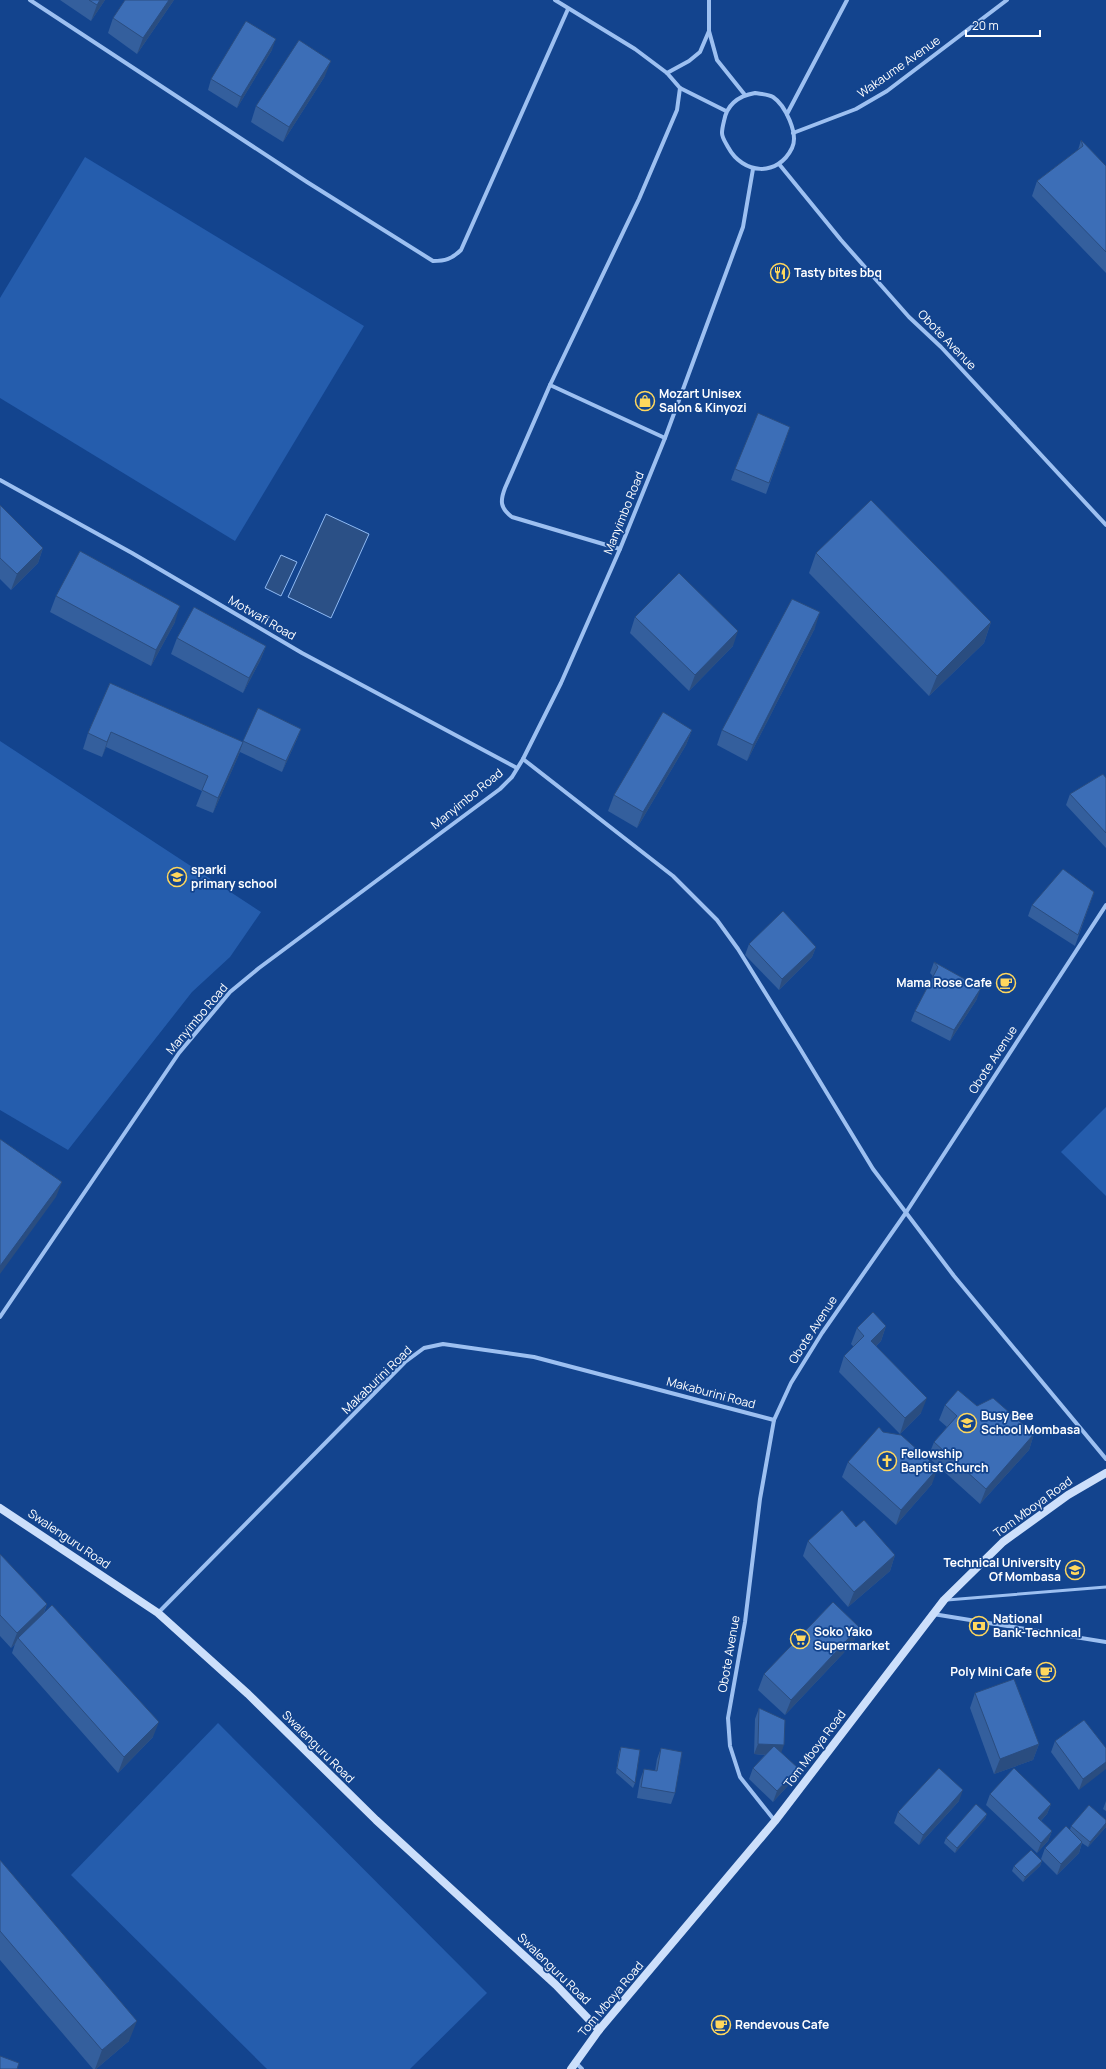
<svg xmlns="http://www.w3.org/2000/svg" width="1106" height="2069" font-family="Manrope,sans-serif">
	<rect width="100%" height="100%" fill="#13448e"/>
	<g fill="#255dad">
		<polygon points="85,157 364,326 235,541 0,398 0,298"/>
		<polygon points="0,741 261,912 230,957 192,992 68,1150 0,1110"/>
		<polygon points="1106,1107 1106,1196 1061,1152"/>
		<polygon points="218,1723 487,1993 410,2069 267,2069 71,1875"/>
	</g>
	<g fill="#2b5086" stroke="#8fbaf4">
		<polygon points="326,514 369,534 331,618 288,597"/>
		<polygon points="281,555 297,562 281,596 265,588"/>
	</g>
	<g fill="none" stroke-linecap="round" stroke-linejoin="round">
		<polyline stroke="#9dc0f1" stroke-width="3" points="947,1600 1106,1587"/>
		<g stroke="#9dc0f1" stroke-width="4">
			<path d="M30 0 307 182 433 261C445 261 452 259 461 250L568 9"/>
			<polyline points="555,0 635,49 667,73 680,88 726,111"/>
			<polyline points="709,0 709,31 717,60 745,95"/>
			<polyline points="667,73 689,61 700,52 709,31"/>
			<path d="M755 93C760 94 768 94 773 97 785 105 799 134 792 148 778 177 743 175 728 147 726 143 722 138 722 133 722 130 723 125 724 121 727 104 738 96 755 93Z"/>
			<polyline points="787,114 847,0"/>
			<polyline points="793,133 856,109 887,91 1007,0"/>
			<polyline points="779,164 841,240 909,317 941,347 1106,525"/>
			<path d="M550 385 505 488C500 501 500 508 512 517L620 549"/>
			<polyline points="665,438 550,385 639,199 677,110 680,88"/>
			<polyline points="0,480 132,553 302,653 517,768"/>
			<polyline points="523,759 673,876 717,920 738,949 799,1047 873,1169 954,1276 1106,1459"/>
			<polyline points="0,1317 179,1053 230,992 259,968 500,789 512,777 523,759 561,683 620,549 665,438 743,227 753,169"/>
			<polyline points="158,1613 405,1362 424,1348 443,1344 534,1357 774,1420"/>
			<polyline points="933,1614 1106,1642"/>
			<polyline points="775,1821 740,1777 730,1746 728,1718 745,1622 760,1499 774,1420 791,1383 822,1333 905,1214 1106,905"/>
			<polyline points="576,2063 582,2069"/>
		</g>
		<g stroke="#ccdffb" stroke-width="8">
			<polyline points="0,1508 158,1613 248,1694 376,1820 556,1985 599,2030"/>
			<polyline points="571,2069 599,2030 775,1821 944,1600 1003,1542 1068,1495 1106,1473"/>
		</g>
	</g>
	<g fill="#345f9d">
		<polygon points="60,0 105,0 91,21"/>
		<polygon points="174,0 137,54 108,33 113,18"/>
		<polygon points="272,50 237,108 208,90 211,79"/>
		<polygon points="325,76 283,142 251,122 256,106"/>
		<polygon points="1081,140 1106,166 1106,273 1032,196 1037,181 1078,150"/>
		<polygon points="790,427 766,494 731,480 735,469"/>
		<polygon points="0,505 43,548 38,563 11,590 0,579"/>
		<polygon points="816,553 991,622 984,643 929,696 809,573"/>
		<polygon points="56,596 175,622 151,666 50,612"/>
		<polygon points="635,617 733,646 689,691 630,633"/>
		<polygon points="815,628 747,761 717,745 722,730"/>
		<polygon points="177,638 266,646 260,661 243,693 171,654"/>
		<polygon points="110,683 243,742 258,708 301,729 297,739 282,772 240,752 213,813 196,806 202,791 106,747 102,757 83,749 88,733"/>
		<polygon points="692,730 686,745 637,828 608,811 614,795"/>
		<polygon points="1106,776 1106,848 1066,805 1070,794 1106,777"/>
		<polygon points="1094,892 1075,946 1028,916 1032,905"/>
		<polygon points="749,944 816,947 812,957 779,990 745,955"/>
		<polygon points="934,962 977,999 950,1041 911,1021 915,1011 933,976 930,973"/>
		<polygon points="886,1326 881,1341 876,1346 921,1413 900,1434 839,1372 844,1356 854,1347 851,1344 857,1328"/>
		<polygon points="945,1405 977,1406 1034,1434 1029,1450 980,1504 928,1457 934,1442 947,1427 939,1420"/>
		<polygon points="883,1432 932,1484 896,1525 842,1477 848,1462"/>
		<polygon points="856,1527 895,1555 890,1571 848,1607 803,1556 808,1541"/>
		<polygon points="0,1554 47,1604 44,1613 153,1737 118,1773 12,1653 15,1644 11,1648 0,1636"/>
		<polygon points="859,1627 853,1643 785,1715 758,1690 764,1674"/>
		<polygon points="975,1693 1039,1744 1033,1760 994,1774 970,1708"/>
		<polygon points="759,1708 781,1753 798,1768 794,1779 773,1802 749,1779 753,1768 765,1755 754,1754 755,1719"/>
		<polygon points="1055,1741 1106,1748 1079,1790 1051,1752"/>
		<polygon points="621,1747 635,1783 633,1788 616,1773 619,1752"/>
		<polygon points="661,1748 675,1793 671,1804 637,1798 640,1780 644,1769 655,1771 657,1759"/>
		<polygon points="990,1794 1051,1804 1047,1814 1041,1821 1052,1831 1048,1841 1037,1853 986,1805"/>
		<polygon points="959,1801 919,1845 894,1823 898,1812"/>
		<polygon points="1106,1801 1106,1811 1103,1809"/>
		<polygon points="987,1814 985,1819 955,1853 944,1843 946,1838"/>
		<polygon points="1071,1826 1106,1827 1088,1847 1082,1843 1079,1853 1057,1875 1041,1859 1045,1848 1070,1830"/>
		<polygon points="0,1860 129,2041 96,2069 93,2069 0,1960"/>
		<polygon points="1042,1861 1040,1866 1023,1882 1012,1871 1014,1866"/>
	</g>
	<g fill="#2a4d80">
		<polygon points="100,0 105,0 91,21 97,5"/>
		<polygon points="169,0 174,0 137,54 143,38"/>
		<polygon points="276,39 272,50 237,108 241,97"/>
		<polygon points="331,61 325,76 283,142 289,127"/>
		<polygon points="43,548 38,563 11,590 17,574"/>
		<polygon points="180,606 175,622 151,666 156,650"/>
		<polygon points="820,612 815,628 747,761 753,745"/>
		<polygon points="991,622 984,643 929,696 937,676"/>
		<polygon points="738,631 733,646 689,691 695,675"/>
		<polygon points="266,646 260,661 243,693 249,678"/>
		<polygon points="301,729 297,739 282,772 286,761"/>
		<polygon points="692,730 686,745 637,828 643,812"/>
		<polygon points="111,732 106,747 102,757 107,742"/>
		<polygon points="243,742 238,757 213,813 218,798"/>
		<polygon points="816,947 812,957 779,990 782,979"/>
		<polygon points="981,988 977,999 950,1041 954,1030"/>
		<polygon points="62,1182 56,1197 0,1274 0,1266"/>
		<polygon points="886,1326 881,1341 865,1356 871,1341"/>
		<polygon points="927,1398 921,1413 900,1434 905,1418"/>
		<polygon points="1034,1434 1029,1450 980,1504 986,1489"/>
		<polygon points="938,1468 932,1484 896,1525 901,1510"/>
		<polygon points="895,1555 890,1571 848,1607 854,1592"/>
		<polygon points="47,1604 41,1620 18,1638 15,1644 11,1648 17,1633"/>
		<polygon points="859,1627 853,1643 785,1715 791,1700"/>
		<polygon points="159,1722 153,1737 118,1773 124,1757"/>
		<polygon points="758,1744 784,1745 780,1756 754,1754"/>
		<polygon points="1039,1744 1033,1760 994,1774 1000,1759"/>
		<polygon points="1106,1762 1106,1769 1079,1790 1083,1779"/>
		<polygon points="798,1768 794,1779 773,1802 777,1791"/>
		<polygon points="963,1790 959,1801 919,1845 923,1835"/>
		<polygon points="1051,1804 1047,1814 1034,1828 1038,1818"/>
		<polygon points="987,1814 985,1819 955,1853 957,1848"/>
		<polygon points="1106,1823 1106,1827 1088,1847 1090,1842"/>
		<polygon points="1052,1831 1048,1841 1037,1853 1041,1843"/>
		<polygon points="1082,1842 1079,1853 1057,1875 1061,1864"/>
		<polygon points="1042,1861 1040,1866 1023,1882 1025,1877"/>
		<polygon points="137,2021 129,2041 96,2069 95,2069 102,2050"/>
	</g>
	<g fill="#3c6eb7" stroke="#2a4d80">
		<polygon points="89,0 100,0 97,5"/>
		<polygon points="125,0 169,0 143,38 113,18"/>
		<polygon points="246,21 276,39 241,97 211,79"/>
		<polygon points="299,40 331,61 289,127 256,106"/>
		<polygon points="1081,140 1106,166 1106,252 1037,181 1083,146"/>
		<polygon points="758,413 790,427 769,483 735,469"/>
		<polygon points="871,500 991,622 937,676 816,553"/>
		<polygon points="0,505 43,548 17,574 0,558"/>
		<polygon points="80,551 180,606 156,650 56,596"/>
		<polygon points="679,573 738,631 695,675 635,617"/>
		<polygon points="792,599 820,612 753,745 722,730"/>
		<polygon points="194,607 266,646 249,678 177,638"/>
		<polygon points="110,683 243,742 218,798 202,790 208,776 111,732 107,742 88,733"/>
		<polygon points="258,708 301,729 286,761 243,741"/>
		<polygon points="663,712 692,730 643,812 614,795"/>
		<polygon points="1103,774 1106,778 1106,833 1070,794"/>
		<polygon points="1063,869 1094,892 1078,935 1032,905"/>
		<polygon points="783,911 816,947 782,979 749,944"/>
		<polygon points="934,962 981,988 954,1030 915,1011 938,967"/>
		<polygon points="0,1139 62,1182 0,1266"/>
		<polygon points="873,1312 886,1326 871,1341 927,1398 905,1418 844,1356 864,1336 857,1328"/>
		<polygon points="958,1390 977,1406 993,1398 1034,1434 986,1489 934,1442 957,1416 945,1405"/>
		<polygon points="879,1427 883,1432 901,1435 938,1468 901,1510 848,1462"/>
		<polygon points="842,1510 856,1527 864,1520 895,1555 854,1592 808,1541"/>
		<polygon points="0,1554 47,1604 17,1633 0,1615"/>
		<polygon points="833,1602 859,1627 791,1700 764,1674"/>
		<polygon points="52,1605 159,1722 124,1757 18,1638"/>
		<polygon points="1014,1679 1039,1744 1000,1759 975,1693"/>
		<polygon points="759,1708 785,1720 784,1745 758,1744"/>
		<polygon points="1084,1720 1106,1748 1106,1762 1083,1779 1055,1741"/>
		<polygon points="774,1746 798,1768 777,1791 753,1768"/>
		<polygon points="621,1747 640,1750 635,1783 617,1768"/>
		<polygon points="661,1748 682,1752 675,1793 641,1787 644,1769 657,1771"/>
		<polygon points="939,1768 963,1790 923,1835 898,1812"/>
		<polygon points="1014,1768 1051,1804 1038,1818 1052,1831 1041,1843 990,1794"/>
		<polygon points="976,1804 987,1814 957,1848 946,1838"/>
		<polygon points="1089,1805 1106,1820 1106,1823 1090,1842 1071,1826"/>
		<polygon points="1066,1826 1082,1842 1061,1864 1045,1848"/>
		<polygon points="1031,1850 1042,1861 1025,1877 1014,1866"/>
		<polygon points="0,1860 137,2021 102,2050 0,1931"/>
		<polygon points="0,2056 19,2063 17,2069 0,2069"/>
	</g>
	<defs>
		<symbol id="restaurant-ring" viewBox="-11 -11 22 22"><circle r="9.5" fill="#13448e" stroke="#ffd75d" stroke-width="1.5"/><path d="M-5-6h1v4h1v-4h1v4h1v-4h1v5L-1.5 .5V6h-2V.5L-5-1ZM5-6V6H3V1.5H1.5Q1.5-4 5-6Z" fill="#ffd75d"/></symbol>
		<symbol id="shop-ring" viewBox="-11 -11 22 22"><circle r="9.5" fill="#13448e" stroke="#ffd75d" stroke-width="1.5"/><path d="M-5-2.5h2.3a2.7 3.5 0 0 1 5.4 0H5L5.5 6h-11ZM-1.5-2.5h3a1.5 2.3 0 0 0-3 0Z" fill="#ffd75d"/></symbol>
		<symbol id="school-ring" viewBox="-11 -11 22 22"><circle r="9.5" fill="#13448e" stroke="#ffd75d" stroke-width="1.5"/><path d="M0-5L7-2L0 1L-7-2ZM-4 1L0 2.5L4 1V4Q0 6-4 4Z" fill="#ffd75d"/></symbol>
		<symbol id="cafe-ring" viewBox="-11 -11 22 22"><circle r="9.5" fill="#13448e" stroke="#ffd75d" stroke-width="1.5"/><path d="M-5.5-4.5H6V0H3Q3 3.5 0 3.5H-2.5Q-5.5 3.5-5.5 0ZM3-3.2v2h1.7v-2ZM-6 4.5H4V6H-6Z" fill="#ffd75d"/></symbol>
		<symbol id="church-ring" viewBox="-11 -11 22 22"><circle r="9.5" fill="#13448e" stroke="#ffd75d" stroke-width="1.5"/><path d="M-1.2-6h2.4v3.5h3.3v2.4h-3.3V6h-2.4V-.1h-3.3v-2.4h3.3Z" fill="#ffd75d"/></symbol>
		<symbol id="university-ring" viewBox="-11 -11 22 22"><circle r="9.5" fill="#13448e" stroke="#ffd75d" stroke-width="1.5"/><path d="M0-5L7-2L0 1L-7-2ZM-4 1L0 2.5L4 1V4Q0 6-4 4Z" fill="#ffd75d"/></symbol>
		<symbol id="bank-ring" viewBox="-11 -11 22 22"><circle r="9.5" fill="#13448e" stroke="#ffd75d" stroke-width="1.5"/><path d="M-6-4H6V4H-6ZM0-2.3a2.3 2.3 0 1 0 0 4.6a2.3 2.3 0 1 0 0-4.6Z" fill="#ffd75d"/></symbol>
		<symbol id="supermarket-ring" viewBox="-11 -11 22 22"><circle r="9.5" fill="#13448e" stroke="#ffd75d" stroke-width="1.5"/><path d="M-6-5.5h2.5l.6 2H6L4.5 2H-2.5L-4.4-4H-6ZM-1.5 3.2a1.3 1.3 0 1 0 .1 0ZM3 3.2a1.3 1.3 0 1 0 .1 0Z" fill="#ffd75d"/></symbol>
	</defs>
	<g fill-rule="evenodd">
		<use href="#restaurant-ring" x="769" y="262" width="22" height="22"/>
		<use href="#shop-ring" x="634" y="390" width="22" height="22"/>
		<use href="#school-ring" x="166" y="866" width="22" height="22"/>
		<use href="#cafe-ring" x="995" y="972" width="22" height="22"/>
		<use href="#school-ring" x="956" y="1412" width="22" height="22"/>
		<use href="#church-ring" x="876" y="1450" width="22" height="22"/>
		<use href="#university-ring" x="1064" y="1559" width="22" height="22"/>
		<use href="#bank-ring" x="968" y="1615" width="22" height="22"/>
		<use href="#supermarket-ring" x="789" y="1628" width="22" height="22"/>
		<use href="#cafe-ring" x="1035" y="1661" width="22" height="22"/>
		<use href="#cafe-ring" x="710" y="2014" width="22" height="22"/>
	</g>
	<g text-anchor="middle" stroke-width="3.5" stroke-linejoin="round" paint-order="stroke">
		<g font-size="12" fill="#fff" stroke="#13448e">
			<text transform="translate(899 67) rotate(-35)" y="4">Wakaume Avenue</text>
			<text transform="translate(947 340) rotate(46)" y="4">Obote Avenue</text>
			<text transform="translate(624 513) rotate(-68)" y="4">Manyimbo Road</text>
			<text transform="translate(262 618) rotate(30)" y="4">Motwafi Road</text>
			<text transform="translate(467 799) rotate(-39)" y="4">Manyimbo Road</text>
			<text transform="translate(197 1019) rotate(-50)" y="4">Manyimbo Road</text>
			<text transform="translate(993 1060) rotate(-57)" y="4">Obote Avenue</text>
			<text transform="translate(813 1330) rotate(-57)" y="4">Obote Avenue</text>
			<text transform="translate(377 1380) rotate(-44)" y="4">Makaburini Road</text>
			<text transform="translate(711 1393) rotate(15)" y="4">Makaburini Road</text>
			<text transform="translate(1033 1507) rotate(-36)" y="4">Tom Mboya Road</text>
			<text transform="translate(69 1539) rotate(34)" y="4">Swalenguru Road</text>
			<text transform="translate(729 1654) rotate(-80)" y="4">Obote Avenue</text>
			<text transform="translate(318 1747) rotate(45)" y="4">Swalenguru Road</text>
			<text transform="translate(815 1749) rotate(-53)" y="4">Tom Mboya Road</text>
			<text transform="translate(554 1969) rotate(44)" y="4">Swalenguru Road</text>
			<text transform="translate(611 1999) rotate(-50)" y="4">Tom Mboya Road</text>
		</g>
		<g font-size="12" font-weight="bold" fill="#fff" stroke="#13448e" text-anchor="start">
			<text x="794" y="277">Tasty bites bbq</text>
			<text x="659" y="398">Mozart Unisex<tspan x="659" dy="14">Salon &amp; Kinyozi</tspan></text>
			<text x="191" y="874">sparki<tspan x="191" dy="14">primary school</tspan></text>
			<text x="992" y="987" text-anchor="end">Mama Rose Cafe</text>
			<text x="981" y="1420">Busy Bee<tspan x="981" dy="14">School Mombasa</tspan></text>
			<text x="901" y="1458">Fellowship<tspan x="901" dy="14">Baptist Church</tspan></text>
			<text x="1061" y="1567" text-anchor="end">Technical University<tspan x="1061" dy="14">Of Mombasa</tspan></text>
			<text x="993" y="1623">National<tspan x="993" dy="14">Bank-Technical</tspan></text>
			<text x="814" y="1636">Soko Yako<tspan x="814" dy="14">Supermarket</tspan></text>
			<text x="1032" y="1676" text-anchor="end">Poly Mini Cafe</text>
			<text x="735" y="2029">Rendevous Cafe</text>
		</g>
	</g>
	<path d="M966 30v6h74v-6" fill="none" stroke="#ffffff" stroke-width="2"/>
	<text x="972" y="30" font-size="12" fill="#ffffff" stroke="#13448e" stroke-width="3" paint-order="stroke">20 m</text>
</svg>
